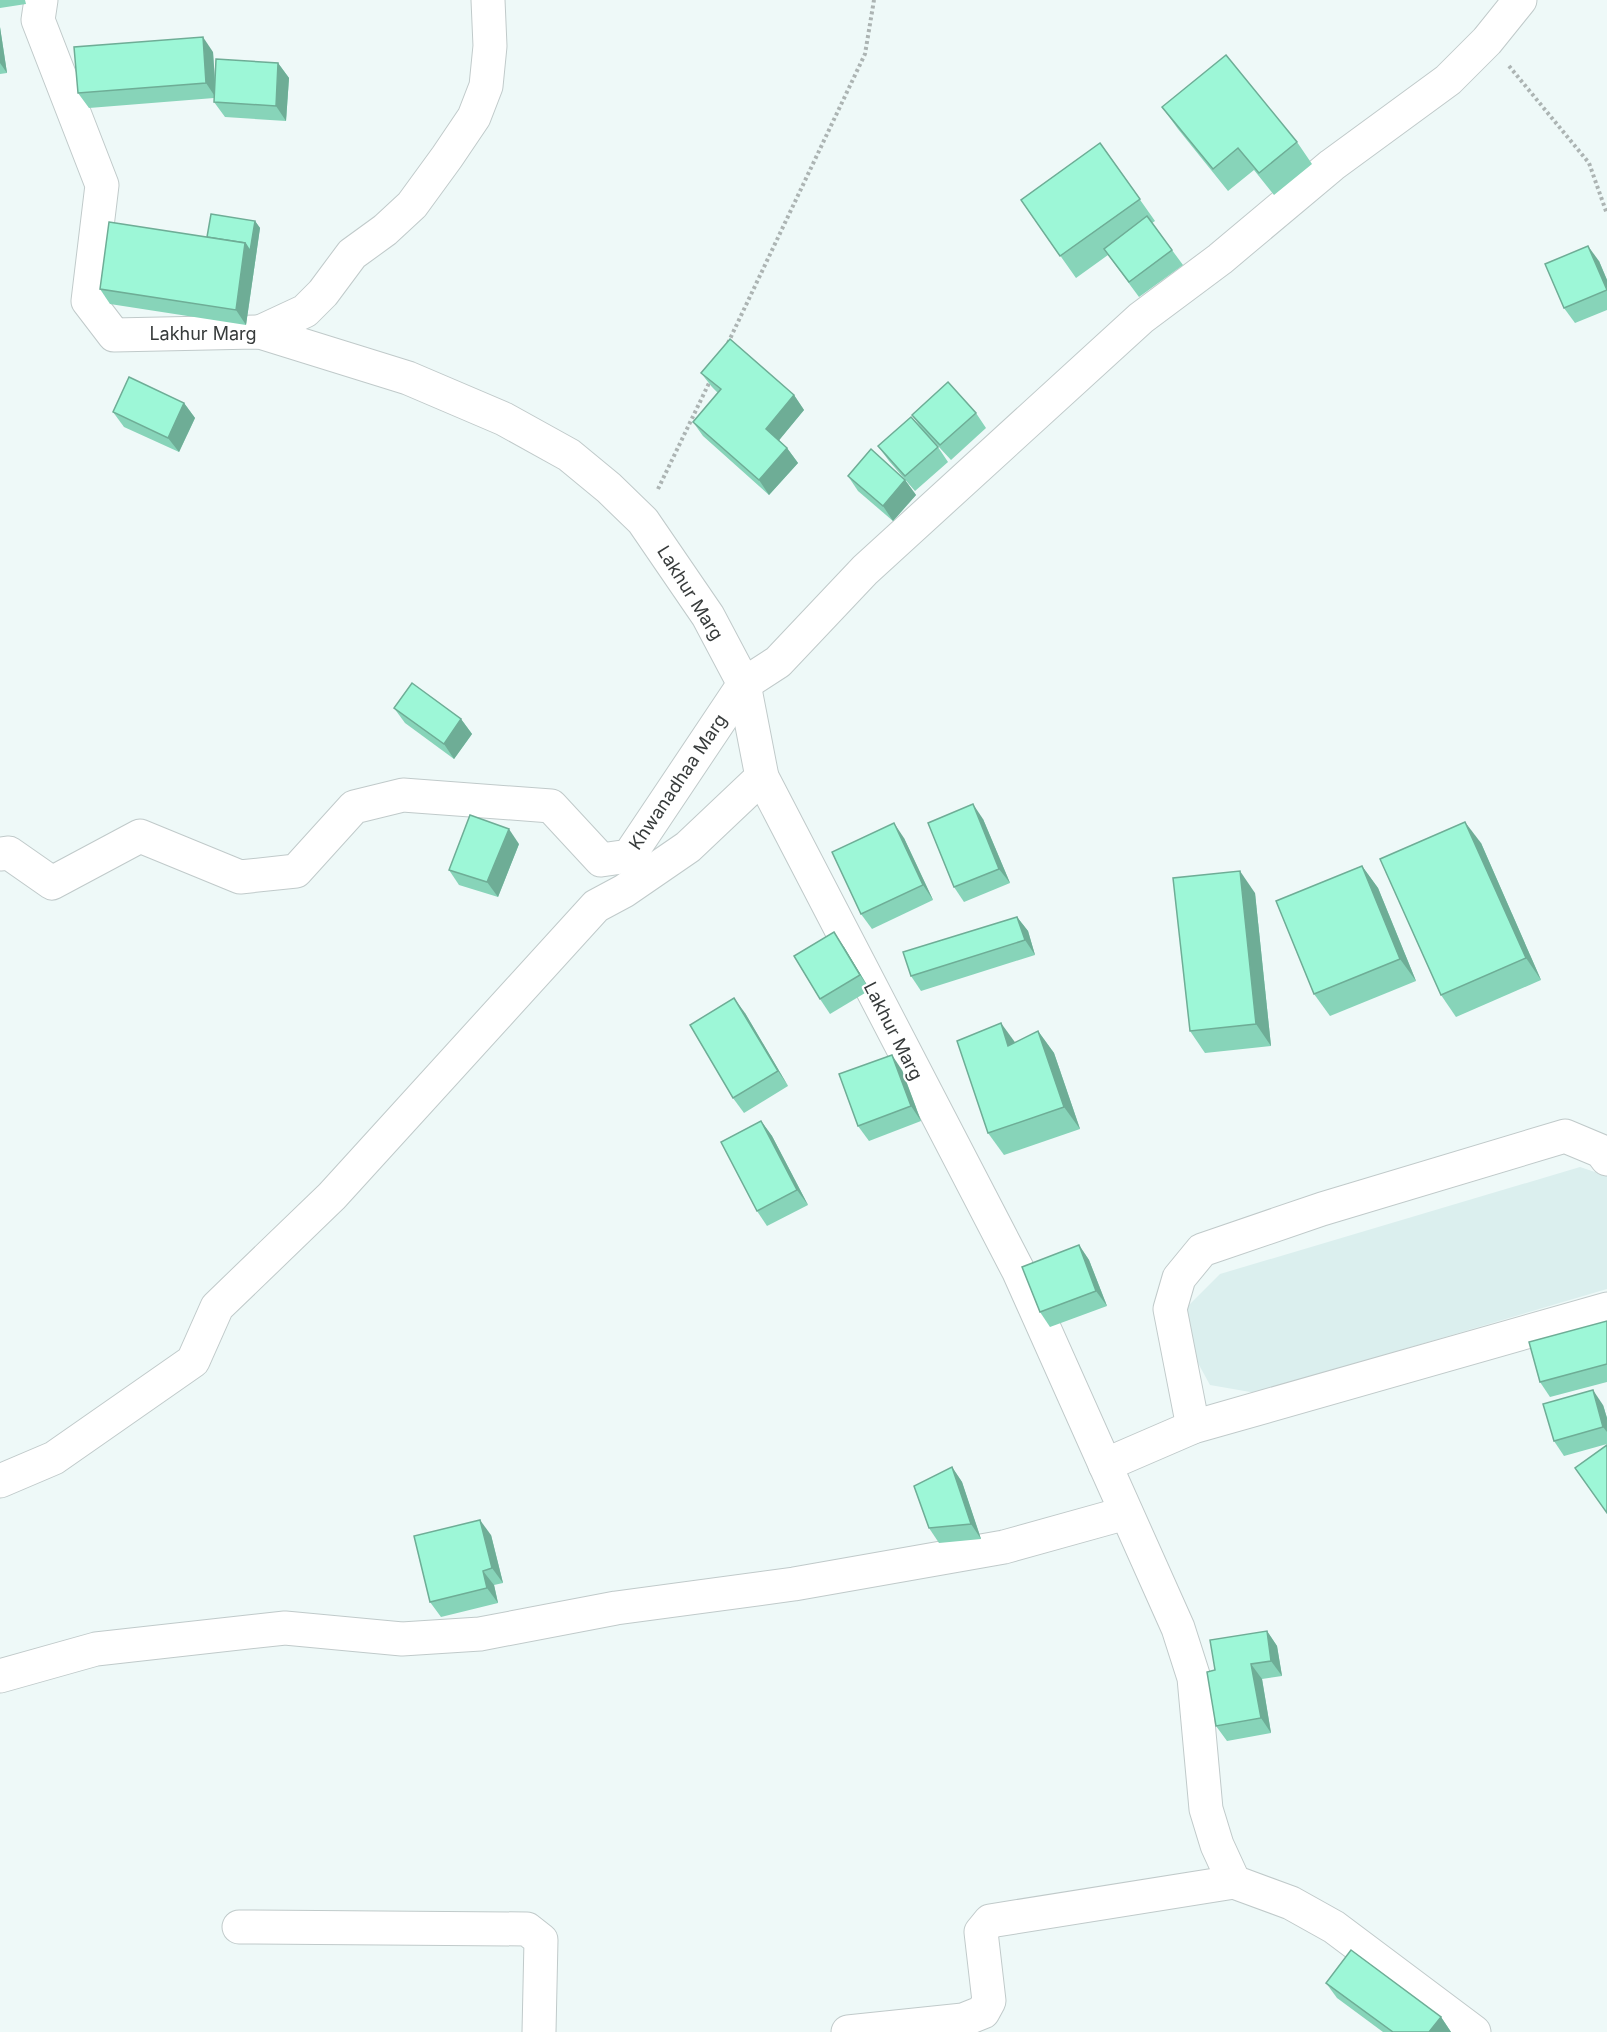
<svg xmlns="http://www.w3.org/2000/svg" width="1607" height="2032" font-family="Inter,sans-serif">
	<rect width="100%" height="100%" fill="#eef9f8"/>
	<polygon fill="#dbefee" points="1580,1167 1607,1176 1607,1289 1256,1393 1210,1385 1187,1343 1186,1308 1220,1274"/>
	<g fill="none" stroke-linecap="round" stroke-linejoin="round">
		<defs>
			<g id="minor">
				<polyline points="41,0 38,20 102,185 88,301 114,335 260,332 408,378 504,419 569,455 609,488 643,521 708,616 744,684 762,777 1019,1272 1178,1628 1194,1678 1206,1809 1217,1845 1234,1882 1291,1903 1334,1927 1474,2032"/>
				<polyline points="260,332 305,311 323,293 352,254 385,230 412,205 447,157 474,117 486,86 490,46 488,0"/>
				<polyline points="0,854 9,853 52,883 140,836 240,877 296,871 354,807 403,795 551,806 601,860 629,856 744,684 778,662 865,570 1141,318 1220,259 1332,165 1448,80 1487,41 1520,0"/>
				<polyline points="1193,1427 1170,1309 1179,1278 1202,1250 1322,1209 1565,1136 1601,1151 1607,1159"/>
				<polyline points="1105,1465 1193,1427 1607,1309"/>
				<polyline points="0,1481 54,1458 193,1361 217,1307 332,1196 596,906 624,891 688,847 762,777"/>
				<polyline points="0,1676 96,1649 285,1628 402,1639 480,1634 616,1608 794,1584 1004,1547 1126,1513"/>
				<polyline points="239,1927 527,1929 541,1940 539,2032"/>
				<polyline points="848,2032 963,2020 983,2012 989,2001 981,1932 990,1921 1234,1882"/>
			</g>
		</defs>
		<use href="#minor" stroke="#c0caca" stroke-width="35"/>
		<g stroke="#acb4b3" stroke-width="4" stroke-dasharray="3 3" stroke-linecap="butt">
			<polyline points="1509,66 1589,163 1607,214"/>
			<polyline points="728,343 865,54 874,0"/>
			<polyline points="658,489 711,379"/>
		</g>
		<use href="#minor" stroke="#fff" stroke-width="33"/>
	</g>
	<g fill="#87d4b9">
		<polygon points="0,0 25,0 26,4 0,8"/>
		<polygon points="0,27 7,73 0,74"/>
		<polygon points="213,52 215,82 278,63 289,78 286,121 225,117 214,102 214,98 89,108 78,93"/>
		<polygon points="1162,107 1297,142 1312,164 1274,195 1254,170 1228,191 1178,129"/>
		<polygon points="1100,143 1155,221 1152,223 1183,265 1139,297 1108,255 1076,278 1021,200"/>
		<polygon points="255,221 260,228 246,325 110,304 100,289 207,237"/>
		<polygon points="1599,261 1607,280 1607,310 1575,323 1564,308"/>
		<polygon points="701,373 794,395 804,410 779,440 787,448 798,463 769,495 703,436 693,422 718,393 712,387"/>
		<polygon points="184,403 195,418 179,452 124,427 113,412"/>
		<polygon points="976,413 986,428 951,460 927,434 938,447 948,462 915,491 889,461 878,446 922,429 912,415"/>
		<polygon points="848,476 905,480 916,495 893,521 858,491"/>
		<polygon points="394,708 461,719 472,734 454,759 405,723"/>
		<polygon points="983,819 1010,883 964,902 954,887"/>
		<polygon points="904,838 933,900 872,929 861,914"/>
		<polygon points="1481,843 1541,980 1456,1017 1441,995"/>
		<polygon points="519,844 498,897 459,885 449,870"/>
		<polygon points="1362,866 1378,888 1416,981 1330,1016 1314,994"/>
		<polygon points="1255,893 1271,1046 1205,1053 1190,1031"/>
		<polygon points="1017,917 1028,931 1035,955 921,991 911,976"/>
		<polygon points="844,947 870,990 830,1014 820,999"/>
		<polygon points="745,1013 788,1086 744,1113 733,1098"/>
		<polygon points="1038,1031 1054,1053 1080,1129 1004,1155 988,1133 1015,1043"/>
		<polygon points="902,1070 921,1121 869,1141 858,1126"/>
		<polygon points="761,1121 772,1136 808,1205 767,1226 757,1211"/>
		<polygon points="1079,1245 1089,1260 1107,1306 1050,1327 1040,1312"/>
		<polygon points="1607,1321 1607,1382 1550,1397 1540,1382"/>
		<polygon points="1603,1405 1607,1418 1607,1444 1564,1456 1554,1441"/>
		<polygon points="952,1467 962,1482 981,1539 939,1543 929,1528"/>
		<polygon points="491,1535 503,1583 494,1585 498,1603 441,1617 430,1602"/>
		<polygon points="1267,1631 1277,1646 1282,1676 1262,1679 1271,1733 1227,1741 1216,1726 1215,1670"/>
		<polygon points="1326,1983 1441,2017 1451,2032 1383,2032 1337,1998"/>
	</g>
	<g fill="#6ead96">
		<polygon points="0,27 7,73 0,63"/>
		<polygon points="203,37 213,52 216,98 206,83"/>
		<polygon points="278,63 289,78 286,121 276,106"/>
		<polygon points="255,221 260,228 246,325 236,310 245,243"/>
		<polygon points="1588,246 1599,261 1607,280 1607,289"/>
		<polygon points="794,395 804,410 776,444 766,429"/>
		<polygon points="184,403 195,418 179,452 168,438"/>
		<polygon points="787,448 798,463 769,495 759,480"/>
		<polygon points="905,480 916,495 893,521 883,506"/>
		<polygon points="461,719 472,734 454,759 444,744"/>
		<polygon points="973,804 983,819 1010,883 999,869"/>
		<polygon points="1465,822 1481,843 1541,980 1526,958"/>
		<polygon points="894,823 904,838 933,900 923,885"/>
		<polygon points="509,829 519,844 498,897 487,882"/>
		<polygon points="1362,866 1378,888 1416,981 1400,959"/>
		<polygon points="1240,871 1255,893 1271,1046 1256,1024"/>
		<polygon points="1017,917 1028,931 1035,955 1025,940"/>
		<polygon points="834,932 844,947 870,990 860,975"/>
		<polygon points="734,998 745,1013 788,1086 778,1071"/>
		<polygon points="1001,1023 1017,1045 1008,1046"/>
		<polygon points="1038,1031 1054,1053 1080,1129 1064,1107"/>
		<polygon points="892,1055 902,1070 921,1121 911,1106"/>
		<polygon points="761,1121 772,1136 808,1205 797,1190"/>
		<polygon points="1079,1245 1089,1260 1107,1306 1096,1291"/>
		<polygon points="1593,1390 1603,1405 1607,1418 1607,1432 1603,1427"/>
		<polygon points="952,1467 962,1482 981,1539 971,1524"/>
		<polygon points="480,1520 491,1535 503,1583 492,1568"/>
		<polygon points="483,1571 494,1585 498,1603 487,1588"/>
		<polygon points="1267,1631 1277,1646 1282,1676 1271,1661"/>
		<polygon points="1251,1664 1262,1679 1271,1733 1261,1718"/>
		<polygon points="1441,2017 1451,2032 1429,2032"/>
	</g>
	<g fill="#9df7d7" stroke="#6ead96" stroke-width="1.5">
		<polygon points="203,37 206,83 78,93 74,47"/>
		<polygon points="1226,55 1297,142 1259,173 1238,148 1213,169 1162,107"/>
		<polygon points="216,59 278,63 276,106 214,102"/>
		<polygon points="1100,143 1140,199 1060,256 1021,200"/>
		<polygon points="211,214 255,221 250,251 245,243 207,237"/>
		<polygon points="1147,216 1172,250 1129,282 1104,249"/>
		<polygon points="109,222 245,243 236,310 100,289"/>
		<polygon points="1588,246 1607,290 1564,308 1545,264"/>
		<polygon points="730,339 794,395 766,429 787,448 759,480 693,422 721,389 701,373"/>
		<polygon points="129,377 184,403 168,438 113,412"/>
		<polygon points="948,382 976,413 940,445 912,415"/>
		<polygon points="911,417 938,447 905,476 878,446"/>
		<polygon points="871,449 905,480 883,506 848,476"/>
		<polygon points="412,683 461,719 444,744 394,708"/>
		<polygon points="973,804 999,869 954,887 928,823"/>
		<polygon points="470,815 509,829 487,882 449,870"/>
		<polygon points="1465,822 1526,958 1441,995 1380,859"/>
		<polygon points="894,823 923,885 861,914 832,852"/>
		<polygon points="1362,866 1400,959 1314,994 1276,901"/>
		<polygon points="1240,871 1256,1024 1190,1031 1173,878"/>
		<polygon points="1017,917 1025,940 911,976 903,952"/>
		<polygon points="834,932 860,975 820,999 794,956"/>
		<polygon points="734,998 778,1071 733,1098 690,1025"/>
		<polygon points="1001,1023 1008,1046 1038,1031 1064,1107 988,1133 957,1041"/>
		<polygon points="892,1055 911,1106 858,1126 839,1074"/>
		<polygon points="761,1121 797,1190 757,1211 721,1142"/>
		<polygon points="1079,1245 1096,1291 1040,1312 1022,1267"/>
		<polygon points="1607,1321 1607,1364 1540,1382 1529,1342"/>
		<polygon points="1593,1390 1603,1427 1554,1441 1543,1404"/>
		<polygon points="1607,1445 1607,1513 1575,1468"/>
		<polygon points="952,1467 971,1524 929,1528 914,1486"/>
		<polygon points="480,1520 492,1568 483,1571 487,1588 430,1602 414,1536"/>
		<polygon points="1267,1631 1271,1661 1251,1664 1261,1718 1216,1726 1207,1672 1215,1670 1210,1640"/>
		<polygon points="1351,1950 1441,2017 1429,2032 1393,2032 1326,1983"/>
	</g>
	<g text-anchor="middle" stroke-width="4.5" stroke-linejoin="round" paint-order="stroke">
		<g font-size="18" fill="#373b3b" stroke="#fff">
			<text x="203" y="340">Lakhur Marg</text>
			<text transform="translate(690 593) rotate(58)" y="6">Lakhur Marg</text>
			<text transform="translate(678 782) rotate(-56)" y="6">Khwanadhaa Marg</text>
			<text transform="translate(893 1031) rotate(63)" y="6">Lakhur Marg</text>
		</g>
	</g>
</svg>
